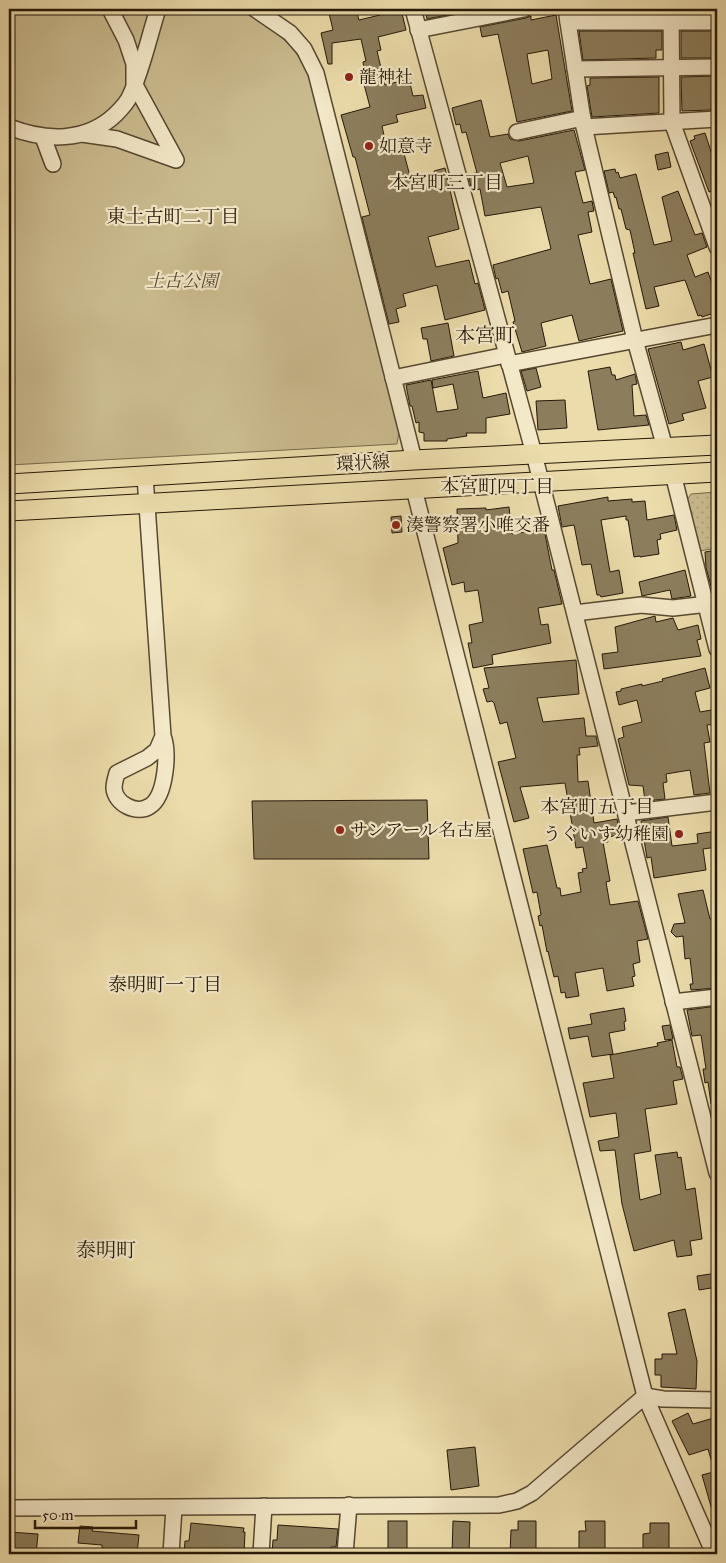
<svg xmlns="http://www.w3.org/2000/svg" width="726" height="1563" font-family="'IM FELL Great Primer','Noto Serif JP',serif">
	<defs>
		<pattern id="grass-dots" width="8" height="8" patternUnits="userSpaceOnUse" patternTransform="scale(1.25)"><rect width="8" height="8" fill="#cabb8f"/><path d="M2 2h.1M6 6h.1" fill="none" stroke="#ada07a" stroke-width="1.8" stroke-linecap="round"/></pattern>
	</defs>
	<rect width="100%" height="100%" fill="#ecdcab"/>
	<filter id="stains"><feTurbulence type="fractalNoise" baseFrequency=".004" numOctaves="4"/><feColorMatrix values="0 0 0 0 .2 0 0 0 0 .09 0 0 0 0 .02 0 0 0 .5 -.17"/></filter>
	<radialGradient id="worn" r=".72"><stop offset=".6" stop-color="#630" stop-opacity="0"/><stop offset="1" stop-color="#630" stop-opacity=".3"/></radialGradient>
	<polygon fill="url(#grass-dots)" stroke="#786a4c" points="717,492 717,548 699,551 687,500 691,494"/>
	<path fill="#cabb8f" stroke="#786a4c" d="M9 9H239C270 27 294 41 309 76L399 432 397 444 9 465Z"/>
	<g fill="#8c7e5d" stroke="#251808" fill-rule="evenodd">
		<polygon points="328,9 356,9 359,20 380,15 378,9 401,9 406,30 378,37 381,50 377,51 385,85 409,79 413,96 423,95 426,108 396,115 398,122 382,126 388,154 403,150 414,191 438,185 434,171 445,168 459,229 428,237 436,267 469,260 475,284 478,283 485,310 445,320 437,285 403,294 406,306 396,309 399,322 389,324 362,217 370,215 355,157 353,157 341,115 370,107 360,69 364,69 363,62 366,61 361,39 332,43 332,64 328,64 321,33 333,30"/>
		<polygon points="425,9 462,9 463,12 427,19"/>
		<rect x="579" y="9" width="83" height="4"/>
		<rect x="680" y="9" width="35" height="4"/>
		<path d="M556 15 572 111 517 122 498 34 482 37 480 27 526 18 531 16V20ZM548 50 552 79 532 84 527 54Z"/>
		<polygon points="579,31 662,31 662,50 656,50 656,58 583,60"/>
		<polygon points="681,31 715,31 715,48 717,48 717,58 681,58"/>
		<polygon points="717,76 717,108 711,108 711,110 682,111 681,77"/>
		<polygon points="659,77 659,113 592,117 587,86 590,85 590,78"/>
		<path d="M481 100 490 137 508 134 510 139 519 141 574 130 585 170 575 172 583 203 592 201 594 211 588 212 592 232 578 235 590 284 611 279 623 331 579 341 572 315 541 323 546 346 522 352 513 322 515 321 508 291 502 293 498 278 496 279 493 265 551 249 541 207 485 216 480 189 472 191 468 174 477 173 466 132 462 133 460 124 456 125 452 108ZM528 156 534 183 507 187 500 163Z"/>
		<polygon points="705,133 717,170 717,190 709,192 690,141 695,139 694,136"/>
		<polygon points="668,152 671,167 658,170 655,155"/>
		<polygon points="615,169 616,173 618,172 620,178 636,174 654,245 672,241 662,197 678,191 695,235 702,233 707,247 687,255 695,277 708,272 717,297 717,312 702,317 701,315 698,316 685,280 654,287 659,306 646,309 633,253 635,253 630,230 626,229 621,209 619,209 616,197 615,198 613,192 609,193 604,171"/>
		<polygon points="448,323 454,356 431,361 427,339 423,339 421,328"/>
		<polygon points="681,342 683,350 704,344 713,377 698,381 706,408 682,414 684,420 669,424 648,349"/>
		<polygon points="610,367 612,375 615,375 616,380 635,374 637,384 632,385 634,416 646,415 649,425 598,430 588,371"/>
		<polygon points="536,368 541,387 527,391 521,371"/>
		<polygon points="478,371 483,398 506,393 510,414 486,418 486,433 466,433 467,436 447,439 447,441 424,441 424,433 419,432 419,422 416,423 412,406 410,406 406,385 431,380 437,412 458,409 453,384 433,388 432,380"/>
		<polygon points="565,400 567,428 538,430 536,401"/>
		<polygon points="608,497 608,501 632,499 632,502 645,501 647,520 674,515 677,530 660,534 661,539 657,540 659,554 640,557 640,556 634,557 628,520 626,520 626,516 601,520 610,572 619,570 623,593 601,597 600,595 597,595 591,564 582,565 574,525 562,527 558,506"/>
		<polygon points="509,507 512,534 544,529 552,570 554,570 562,604 538,608 541,625 548,624 551,643 492,655 493,664 473,668 468,643 472,643 469,625 483,622 478,590 465,592 464,582 452,585 443,548 458,543 457,509 486,508 486,510"/>
		<polygon points="401,516 402,532 392,533 391,517"/>
		<polygon points="717,550 717,593 713,593 706,568 705,552"/>
		<polygon points="685,570 691,596 672,599 670,590 642,596 639,582"/>
		<polygon points="655,616 656,622 673,618 678,630 698,625 701,639 697,640 701,656 604,669 602,654 618,652 615,627"/>
		<polygon points="576,660 579,694 537,698 543,722 584,718 586,736 596,736 598,746 579,748 580,755 577,755 578,782 588,781 594,823 617,819 620,835 607,837 608,842 603,842 610,881 606,882 610,905 638,901 648,939 637,941 640,962 633,964 635,976 632,977 634,986 607,991 603,968 575,973 579,996 566,998 565,992 561,993 558,976 554,977 548,951 547,952 542,925 540,926 538,916 541,915 537,892 533,893 523,849 547,845 557,888 560,888 561,896 581,892 578,873 583,872 582,869 587,868 583,847 576,848 565,783 520,787 529,818 514,822 498,762 516,758 507,722 500,724 494,703 492,701 487,702 483,689 489,688 484,668"/>
		<polygon points="705,668 710,688 695,692 700,712 717,709 717,724 707,725 710,742 704,743 710,793 694,795 690,770 666,774 667,782 663,783 665,799 645,801 643,786 629,785 618,739 624,737 622,727 642,722 637,700 619,705 616,692 621,691 621,689 642,684 642,686 663,681 662,679"/>
		<polygon points="427,800 429,859 254,859 252,801"/>
		<polygon points="668,817 672,846 698,843 697,834 717,831 717,847 703,849 706,870 654,878 651,857 647,858 641,821"/>
		<polygon points="703,890 710,919 717,918 717,938 712,939 716,963 717,963 717,988 691,990 690,984 693,984 690,958 685,959 683,936 676,937 671,932 674,924 685,923 678,894"/>
		<polygon points="717,1006 717,1103 711,1104 708,1082 705,1083 703,1069 706,1069 701,1035 692,1036 687,1010"/>
		<polygon points="624,1008 626,1021 624,1022 625,1030 609,1033 613,1054 592,1057 588,1036 570,1039 568,1028 592,1024 590,1014"/>
		<polygon points="670,1025 673,1039 665,1040 662,1026"/>
		<polygon points="672,1040 677,1067 680,1067 683,1079 673,1081 677,1104 645,1109 651,1151 634,1154 640,1200 661,1194 655,1155 677,1152 678,1158 681,1157 686,1190 695,1188 702,1239 690,1241 692,1255 677,1257 674,1240 634,1251 622,1204 615,1150 600,1151 598,1141 619,1137 616,1113 590,1117 583,1083 614,1078 610,1055 658,1046 657,1043"/>
		<polygon points="717,1273 717,1287 699,1290 697,1276"/>
		<polygon points="685,1309 697,1361 696,1389 661,1387 661,1375 655,1375 655,1359 662,1359 662,1354 677,1354 668,1313"/>
		<polygon points="688,1413 693,1424 717,1417 717,1470 714,1470 708,1449 689,1455 672,1421"/>
		<polygon points="475,1447 479,1486 451,1490 447,1450"/>
		<polygon points="717,1471 717,1517 714,1517 702,1475"/>
		<rect x="388" y="1521" width="19" height="33"/>
		<polygon points="453,1521 470,1522 469,1554 452,1554"/>
		<polygon points="518,1521 536,1521 536,1554 510,1554 511,1530 518,1530"/>
		<polygon points="585,1521 605,1521 605,1554 579,1554 579,1531 586,1531"/>
		<polygon points="191,1523 244,1528 243,1532 245,1532 244,1554 229,1554 229,1551 208,1550 208,1554 184,1554 185,1541 189,1541"/>
		<polygon points="650,1523 669,1523 669,1554 643,1554 643,1534 650,1533"/>
		<polygon points="278,1525 338,1529 336,1547 331,1547 329,1554 272,1554 273,1540 277,1540"/>
		<polygon points="80,1526 93,1527 92,1531 139,1535 137,1554 111,1554 111,1549 102,1548 102,1545 78,1543"/>
		<polygon points="9,1532 38,1534 36,1554 11,1554 11,1548 9,1547"/>
	</g>
	<g fill="none" stroke-linecap="round" stroke-linejoin="round">
		<defs>
			<g id="minor">
				<polyline points="255,9 290,33 304,49 316,73 414,460"/>
				<polyline points="413,9 534,454 717,1173"/>
				<polyline points="566,9 584,127 635,340 665,448"/>
				<polyline points="671,9 672,122 717,247"/>
				<polyline points="568,22 717,22"/>
				<polyline points="418,30 524,9"/>
				<polyline points="575,69 717,67"/>
				<path d="M9 127C45 141 86 143 116 114 121 109 127 103 130 96 142 70 149 37 158 9"/>
				<polyline points="584,127 717,119"/>
				<polyline points="517,132 583,118"/>
				<polyline points="82,134 117,139 176,160 134,83 134,64 126,40 110,9"/>
				<polyline points="43,137 53,164"/>
				<polyline points="509,364 717,325"/>
				<polyline points="393,378 506,355"/>
				<polyline points="673,474 717,649"/>
				<path d="M145 476 163 736C169 752 166 796 150 806 137 815 115 804 114 788 114 783 116 777 117 773L147 758 157 750 163 736"/>
				<polyline points="414,489 645,1396 714,1554"/>
				<polyline points="575,613 641,605 673,608 717,603"/>
				<polyline points="626,813 717,802"/>
				<polyline points="673,1002 717,997"/>
				<polyline points="9,1508 499,1505 517,1501 532,1493 645,1396 663,1399 717,1400"/>
				<polyline points="171,1554 174,1508"/>
				<polyline points="261,1554 264,1506"/>
				<polyline points="345,1554 349,1505"/>
			</g>
			<g id="major">
				<polyline points="9,484 414,460 717,445"/>
				<polyline points="9,511 717,472"/>
			</g>
		</defs>
		<use href="#minor" stroke="#574931" stroke-width="18"/>
		<use href="#major" stroke="#251808" stroke-width="21"/>
		<use href="#minor" stroke="#f3e8c8" stroke-width="15"/>
		<use href="#major" stroke="#ecdcab" stroke-width="19"/>
	</g>
	<g fill="#8f2418" stroke="#f3e8c8" stroke-width="2">
		<circle cx="349" cy="77" r="5"/>
		<circle cx="369" cy="146" r="5"/>
		<circle cx="396" cy="525" r="5"/>
		<circle cx="340" cy="830" r="5"/>
		<circle cx="679" cy="834" r="5"/>
	</g>
	<g text-anchor="middle" stroke-width="4.5" stroke-linejoin="round" paint-order="stroke">
		<g font-size="18" fill="#251808" stroke="#f3e8c8" text-anchor="start">
			<text x="359" y="83">龍神社</text>
			<text x="379" y="152">如意寺</text>
			<text x="406" y="531">湊警察署小唯交番</text>
			<text x="350" y="836">サンアール名古屋</text>
			<text x="669" y="840" text-anchor="end">うぐいす幼稚園</text>
		</g>
		<g font-size="18" font-style="italic" fill="#574930" stroke="#f3e8c8">
			<text x="182" y="287">土古公園</text>
		</g>
		<g font-size="18" fill="#251808" stroke="#f3e8c8">
			<text transform="translate(363 463) rotate(-3)" y="6">環状線</text>
		</g>
		<g font-size="19" fill="#251808" stroke="#f3e8c8">
			<text x="446" y="189">本宮町三丁目</text>
			<text x="173" y="223">東土古町二丁目</text>
			<text x="497" y="493">本宮町四丁目</text>
			<text x="597" y="813">本宮町五丁目</text>
			<text x="165" y="991">泰明町一丁目</text>
		</g>
		<g font-size="20" fill="#251808" stroke="#f3e8c8">
			<text x="485" y="342">本宮町</text>
			<text x="106" y="1257">泰明町</text>
		</g>
	</g>
	<rect width="726" height="1563" fill="none" stroke="#ecdcab" stroke-width="30"/>
	<rect x="10" y="10" width="706" height="1543" fill="none" stroke="#251808" stroke-width="2.5"/>
	<rect x="15" y="15" width="696" height="1533" fill="none" stroke="#251808"/>
	<path d="M35 1520v8h101v-8" fill="none" stroke="#251808" stroke-width="2.5"/>
	<text x="42" y="1520" font-size="15" fill="#251808" stroke="#f3e8c8" stroke-width="4" paint-order="stroke">50 m</text>
	<rect width="100%" height="100%" filter="url(#stains)"/>
	<rect width="100%" height="100%" fill="url(#worn)"/>
</svg>
